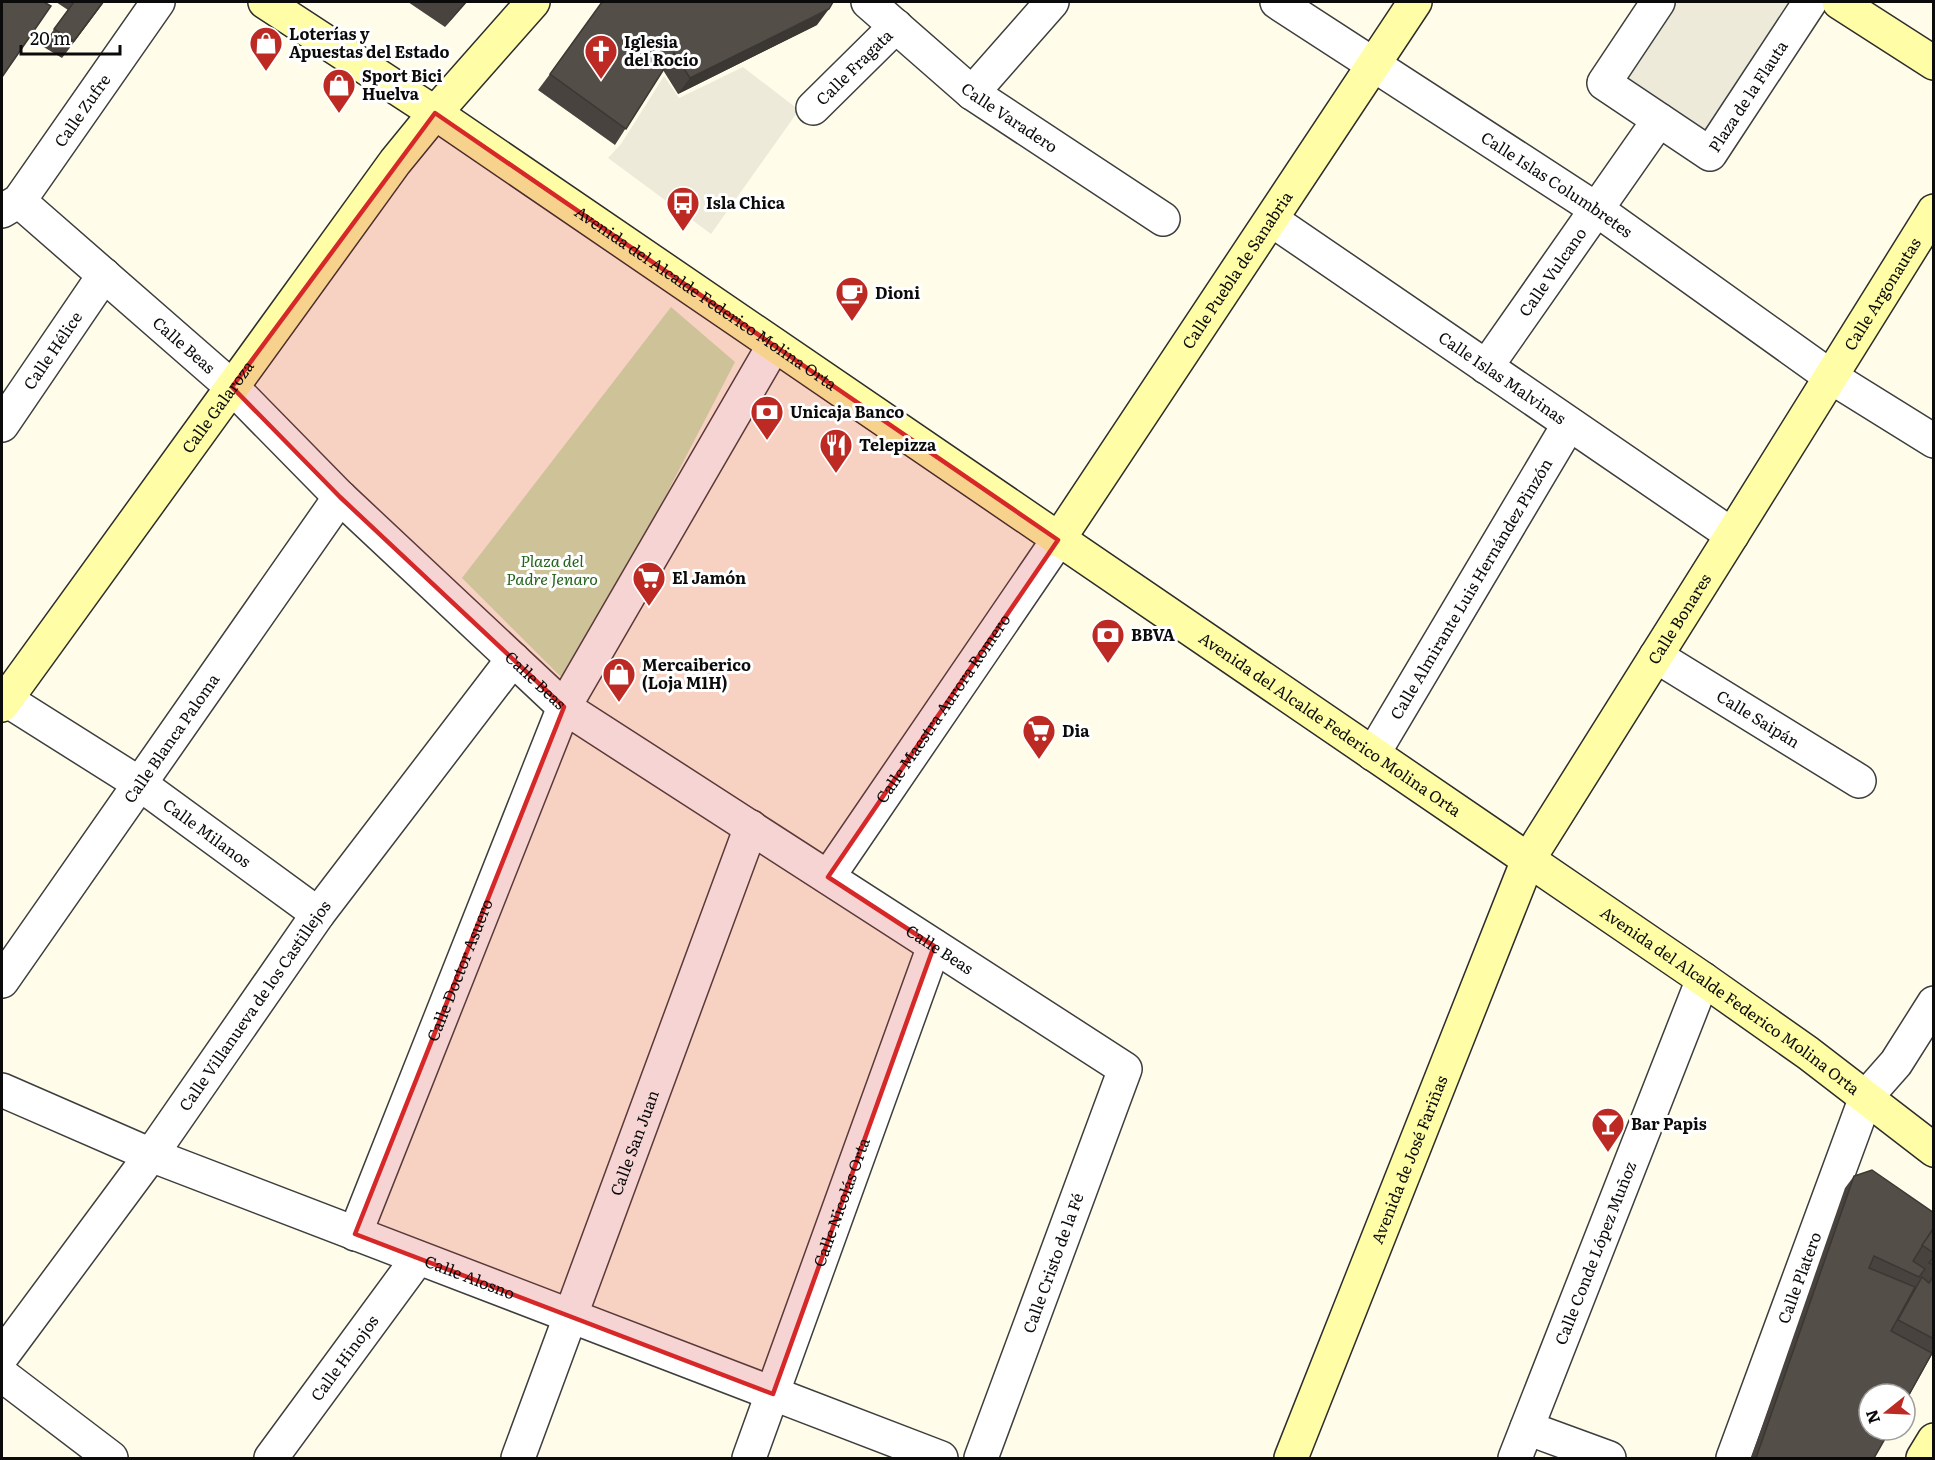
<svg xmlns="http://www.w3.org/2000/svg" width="1935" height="1460" font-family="Literata,serif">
	<rect width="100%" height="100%" fill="#fffdea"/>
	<polygon fill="#cbe9b4" points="671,307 735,362 568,684 462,578"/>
	<g fill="#edeada">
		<polygon points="1658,2 1810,2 1710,154 1604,83"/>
		<polygon points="743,67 799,110 711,234 608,158 621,144 664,76 679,98"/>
	</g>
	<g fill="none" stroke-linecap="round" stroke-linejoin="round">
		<defs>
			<g id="street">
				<path id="s1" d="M868 2 972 93 1163 219"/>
				<path id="s2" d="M1277 2 1596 209 1831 377 1934 441"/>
				<path id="s3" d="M1658 2 1604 83 1710 154 1810 2"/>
				<polyline points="972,93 1052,2"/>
				<path id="s4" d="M813 108 896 26"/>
				<path id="s5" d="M19 201 232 387 340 497 564 707 1125 1069 981 1458"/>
				<path id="s6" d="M2 211 19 201 158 2"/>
				<path id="s7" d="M1272 220 1732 535"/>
				<path id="s8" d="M1486 367 1659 120"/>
				<path id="s9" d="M2 425 104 275"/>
				<path id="s10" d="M1656 656 1859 781"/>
				<path id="s11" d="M2 697 140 784 318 914"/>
				<path id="s12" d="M1373 754 1569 424"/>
				<path id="s13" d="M828 877 1058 540"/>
				<path id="s14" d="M2 981 340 497"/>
				<path id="s15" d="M2 1090 151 1155 941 1458"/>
				<path id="s16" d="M355 1234 564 707 774 345"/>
				<path id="s17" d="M2 1356 151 1155 318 914 513 659"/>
				<polyline points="2,1375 111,1458"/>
				<polyline points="1527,1428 1609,1458"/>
				<path id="s18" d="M271 1458 418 1258"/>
				<path id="s19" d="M518 1458 751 827"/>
				<path id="s20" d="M749 1458 934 946"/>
				<path id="s21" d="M1515 1458 1703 979"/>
				<path id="s22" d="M1733 1458 1866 1097 1896 1063 1934 1003"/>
			</g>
			<g id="secondary">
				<path id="s23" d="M265 2 435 113 1703 979 1808 1053 1934 1150"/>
				<polyline points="1839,2 1934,63"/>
				<path id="s24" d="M1058 540 1415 2"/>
				<path id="s25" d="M2 705 395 162 435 113 533 2"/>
				<path id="s26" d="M1291 1458 1528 860 1732 535 1934 211"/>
				<polyline points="1923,1458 1934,1440"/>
			</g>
		</defs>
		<use href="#street" stroke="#3e3e3e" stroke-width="36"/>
		<use href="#secondary" stroke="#2d2d2d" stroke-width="36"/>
		<use href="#street" stroke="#fff" stroke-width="33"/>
		<use href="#secondary" stroke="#fffda5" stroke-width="33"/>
	</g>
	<g fill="#48433e">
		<polygon points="56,2 104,2 62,58 42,46 68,10"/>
		<polygon points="408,2 467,2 445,27"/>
		<polygon points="817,25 678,94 663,70 615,145 538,90 550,74"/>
		<polygon points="1854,1176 1934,1213 1934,1351 1874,1458 1751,1458 1845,1188"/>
	</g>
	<g fill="#3b3732">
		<polygon points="103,2 104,2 62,58 74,41"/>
		<polygon points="464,2 467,2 445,27"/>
		<polygon points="829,9 817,25 678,94 690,78"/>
	</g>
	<g fill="#544e48" stroke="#3b3732" stroke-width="1.5">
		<polygon points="2,2 44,2 51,6 2,77"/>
		<polygon points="74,2 103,2 74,41 54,29"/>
		<polygon points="602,2 833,2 829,9 690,78 674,53 626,129 550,74"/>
		<polygon points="1872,1170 1934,1213 1934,1227 1913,1261 1925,1269 1919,1277 1874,1256 1869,1268 1915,1287 1891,1331 1932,1353 1905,1402 1905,1394 1869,1394 1869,1430 1890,1430 1874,1458 1756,1458 1854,1176"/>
		<polygon points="1934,1228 1934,1253 1922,1245"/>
		<polygon points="1934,1257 1934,1265 1929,1263"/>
		<polygon points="1934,1275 1934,1339 1898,1320 1922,1277 1929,1283"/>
	</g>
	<path fill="#d62828" fill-opacity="0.2" stroke="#d62828" stroke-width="4.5" stroke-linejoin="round" d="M435 113 1058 540 828 877 934 946 773 1394 355 1234 564 707 340 497 232 387Z"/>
	<defs>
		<symbol id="shop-pin" viewBox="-11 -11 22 30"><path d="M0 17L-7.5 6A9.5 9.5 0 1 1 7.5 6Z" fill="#bc2a23" stroke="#fff"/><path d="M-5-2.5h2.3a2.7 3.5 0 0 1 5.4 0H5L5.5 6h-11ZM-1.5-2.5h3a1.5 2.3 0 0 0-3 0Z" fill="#fff"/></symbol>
		<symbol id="church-pin" viewBox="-11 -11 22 30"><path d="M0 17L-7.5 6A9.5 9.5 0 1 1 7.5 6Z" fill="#bc2a23" stroke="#fff"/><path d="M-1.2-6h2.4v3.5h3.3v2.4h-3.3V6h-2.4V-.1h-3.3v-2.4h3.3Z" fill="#fff"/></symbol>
		<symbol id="bus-pin" viewBox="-11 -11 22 30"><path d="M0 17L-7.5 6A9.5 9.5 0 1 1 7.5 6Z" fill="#bc2a23" stroke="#fff"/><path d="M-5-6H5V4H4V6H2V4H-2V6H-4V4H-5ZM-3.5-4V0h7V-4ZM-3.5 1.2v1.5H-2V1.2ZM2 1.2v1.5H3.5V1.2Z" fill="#fff"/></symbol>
		<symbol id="cafe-pin" viewBox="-11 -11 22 30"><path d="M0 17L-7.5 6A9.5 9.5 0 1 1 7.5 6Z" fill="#bc2a23" stroke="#fff"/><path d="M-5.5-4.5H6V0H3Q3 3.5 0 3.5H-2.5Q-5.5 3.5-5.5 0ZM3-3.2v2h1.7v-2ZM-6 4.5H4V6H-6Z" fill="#fff"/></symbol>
		<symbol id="bank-pin" viewBox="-11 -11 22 30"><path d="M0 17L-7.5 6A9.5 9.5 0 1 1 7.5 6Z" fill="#bc2a23" stroke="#fff"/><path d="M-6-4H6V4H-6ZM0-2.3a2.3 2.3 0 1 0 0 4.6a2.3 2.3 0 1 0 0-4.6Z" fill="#fff"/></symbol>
		<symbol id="restaurant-pin" viewBox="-11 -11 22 30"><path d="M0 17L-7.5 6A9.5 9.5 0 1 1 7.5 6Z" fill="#bc2a23" stroke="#fff"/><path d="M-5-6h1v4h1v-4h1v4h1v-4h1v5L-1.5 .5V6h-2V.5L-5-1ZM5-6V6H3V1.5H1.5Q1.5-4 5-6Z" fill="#fff"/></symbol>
		<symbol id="supermarket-pin" viewBox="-11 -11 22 30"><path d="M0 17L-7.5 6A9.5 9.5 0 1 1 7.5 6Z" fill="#bc2a23" stroke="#fff"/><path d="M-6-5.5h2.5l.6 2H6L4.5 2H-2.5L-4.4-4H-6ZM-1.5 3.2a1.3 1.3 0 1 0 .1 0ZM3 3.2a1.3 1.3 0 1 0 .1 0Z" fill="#fff"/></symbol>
		<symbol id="bar-pin" viewBox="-11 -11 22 30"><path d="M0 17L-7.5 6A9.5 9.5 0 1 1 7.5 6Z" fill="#bc2a23" stroke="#fff"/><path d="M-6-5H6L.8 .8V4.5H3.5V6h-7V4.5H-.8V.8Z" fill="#fff"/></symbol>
	</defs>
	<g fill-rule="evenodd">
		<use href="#shop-pin" x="247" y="24" width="38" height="52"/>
		<use href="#church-pin" x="582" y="32" width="38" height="52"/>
		<use href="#shop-pin" x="320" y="66" width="38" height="52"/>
		<use href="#bus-pin" x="664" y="184" width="38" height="52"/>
		<use href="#cafe-pin" x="833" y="274" width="38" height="52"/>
		<use href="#bank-pin" x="748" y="393" width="38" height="52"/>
		<use href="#restaurant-pin" x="817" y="426" width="38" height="52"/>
		<use href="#supermarket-pin" x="630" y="559" width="38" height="52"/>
		<use href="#bank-pin" x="1089" y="616" width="38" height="52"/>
		<use href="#shop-pin" x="600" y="655" width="38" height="52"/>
		<use href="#supermarket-pin" x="1020" y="712" width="38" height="52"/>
		<use href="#bar-pin" x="1589" y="1105" width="38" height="52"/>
	</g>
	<g text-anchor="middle" stroke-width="6" stroke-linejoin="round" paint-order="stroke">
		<g font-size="16" font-weight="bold" fill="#0b0b0b" stroke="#fff" text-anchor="start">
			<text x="289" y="40">Loterías y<tspan x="289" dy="18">Apuestas del Estado</tspan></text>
			<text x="624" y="48">Iglesia<tspan x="624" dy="18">del Rocío</tspan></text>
			<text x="362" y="82">Sport Bici<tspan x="362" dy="18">Huelva</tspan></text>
			<text x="706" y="209">Isla Chica</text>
			<text x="875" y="299">Dioni</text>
			<text x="790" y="418">Unicaja Banco</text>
			<text x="859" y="451">Telepizza</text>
			<text x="672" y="584">El Jamón</text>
			<text x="1131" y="641">BBVA</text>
			<text x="642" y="671">Mercaiberico<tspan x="642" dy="18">(Loja M1H)</tspan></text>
			<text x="1062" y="737">Dia</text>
			<text x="1631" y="1130">Bar Papis</text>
		</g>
		<g font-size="16" fill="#0b0b0b" stroke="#fff">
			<text dy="6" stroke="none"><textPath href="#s4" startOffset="58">Calle Fragata</textPath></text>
			<text dy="6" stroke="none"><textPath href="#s3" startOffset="294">Plaza de la Flauta</textPath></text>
			<text dy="6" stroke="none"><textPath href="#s6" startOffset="130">Calle Zufre</textPath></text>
			<text dy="6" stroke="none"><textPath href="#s1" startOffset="183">Calle Varadero</textPath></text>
			<text dy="6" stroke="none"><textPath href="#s2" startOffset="334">Calle Islas Columbretes</textPath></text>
			<text dy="6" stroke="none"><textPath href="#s24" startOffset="324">Calle Puebla de Sanabria</textPath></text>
			<text dy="6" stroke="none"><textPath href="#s8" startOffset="116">Calle Vulcano</textPath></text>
			<text dy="6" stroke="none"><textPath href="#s26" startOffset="1311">Calle Argonautas</textPath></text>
			<text dy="6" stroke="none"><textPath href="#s23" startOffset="531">Avenida del Alcalde Federico Molina Orta</textPath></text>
			<text dy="6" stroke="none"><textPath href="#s5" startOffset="219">Calle Beas</textPath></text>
			<text dy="6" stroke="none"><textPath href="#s9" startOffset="90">Calle Hélice</textPath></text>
			<text dy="6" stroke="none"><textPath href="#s7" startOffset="279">Calle Islas Malvinas</textPath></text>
			<text dy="6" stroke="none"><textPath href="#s25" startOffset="368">Calle Galaroza</textPath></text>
			<text dy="6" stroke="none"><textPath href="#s12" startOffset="192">Calle Almirante Luis Hernández Pinzón</textPath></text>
			<text dy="6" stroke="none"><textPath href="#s26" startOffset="928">Calle Bonares</textPath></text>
			<text dy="6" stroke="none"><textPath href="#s5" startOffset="705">Calle Beas</textPath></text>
			<text dy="6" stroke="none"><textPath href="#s13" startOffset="204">Calle Maestra Aurora Romero</textPath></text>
			<text dy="6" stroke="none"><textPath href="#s10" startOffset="120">Calle Saipán</textPath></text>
			<text dy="6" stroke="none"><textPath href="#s23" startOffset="1287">Avenida del Alcalde Federico Molina Orta</textPath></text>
			<text dy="6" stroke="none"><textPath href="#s14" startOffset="296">Calle Blanca Paloma</textPath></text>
			<text dy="6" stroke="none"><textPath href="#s11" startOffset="246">Calle Milanos</textPath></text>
			<text dy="6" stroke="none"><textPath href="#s5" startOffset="1191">Calle Beas</textPath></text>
			<text dy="6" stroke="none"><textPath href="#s16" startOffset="284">Calle Doctor Asuero</textPath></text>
			<text dy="6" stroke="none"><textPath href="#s23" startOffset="1773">Avenida del Alcalde Federico Molina Orta</textPath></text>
			<text dy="6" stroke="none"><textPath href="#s17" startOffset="432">Calle Villanueva de los Castillejos</textPath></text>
			<text dy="6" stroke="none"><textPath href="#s19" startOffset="336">Calle San Juan</textPath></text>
			<text dy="6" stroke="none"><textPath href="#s26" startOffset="321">Avenida de José Fariñas</textPath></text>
			<text dy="6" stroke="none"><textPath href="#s20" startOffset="272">Calle Nicolás Orta</textPath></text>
			<text dy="6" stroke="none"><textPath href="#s21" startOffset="220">Calle Conde López Muñoz</textPath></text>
			<text transform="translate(1053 1263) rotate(-70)" y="6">Calle Cristo de la Fé</text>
			<text dy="6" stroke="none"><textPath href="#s15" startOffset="504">Calle Alosno</textPath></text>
			<text dy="6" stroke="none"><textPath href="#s22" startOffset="192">Calle Platero</textPath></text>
			<text dy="6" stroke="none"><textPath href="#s18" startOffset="124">Calle Hinojos</textPath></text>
		</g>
		<g font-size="16" font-style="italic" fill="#24631c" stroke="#fff">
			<text x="552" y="567">Plaza del<tspan x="552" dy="18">Padre Jenaro</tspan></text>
		</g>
	</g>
	<rect width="1935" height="1460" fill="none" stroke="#0b0b0b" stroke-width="6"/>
	<g transform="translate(1887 1412) rotate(252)"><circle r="28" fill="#ffffff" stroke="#9d9d9d" stroke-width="1.5"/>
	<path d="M0-4.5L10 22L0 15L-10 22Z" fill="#bc2a23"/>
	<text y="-9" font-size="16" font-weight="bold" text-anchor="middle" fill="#0b0b0b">N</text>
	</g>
	<path d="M21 45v9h99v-9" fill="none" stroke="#0b0b0b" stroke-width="3"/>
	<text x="30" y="45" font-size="18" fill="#0b0b0b" stroke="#ffffff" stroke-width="4.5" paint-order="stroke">20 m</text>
</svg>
